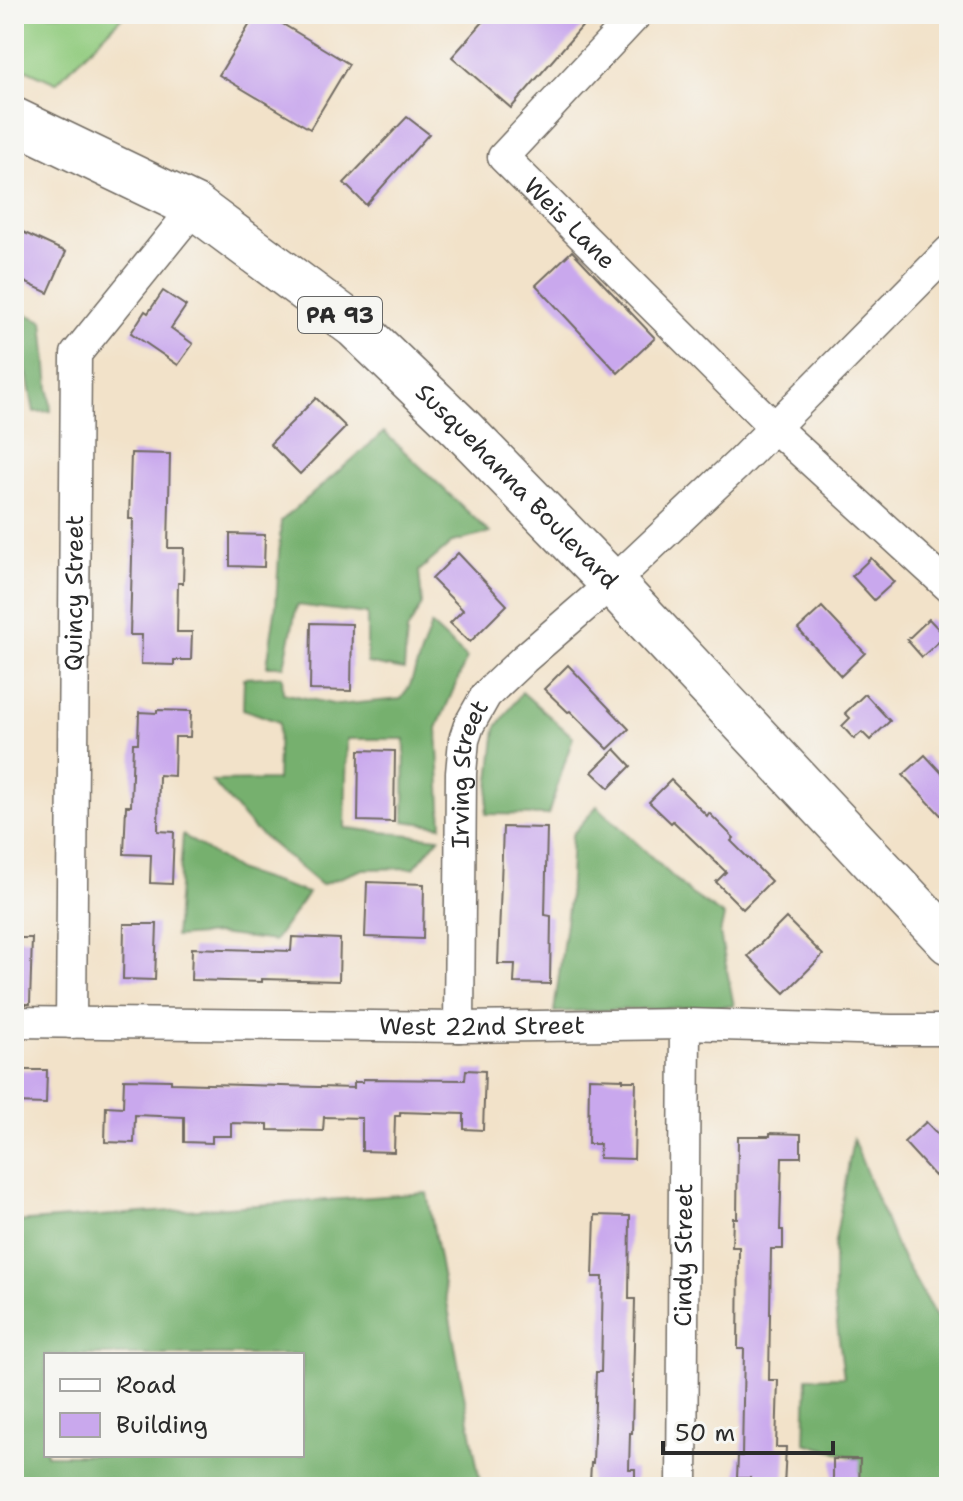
<svg xmlns="http://www.w3.org/2000/svg" width="963" height="1501" font-family="'Shantell Sans',sans-serif">
	<rect width="100%" height="100%" fill="#f6f6f2"/>
	<filter id="ink" filterUnits="userSpaceOnUse"><feTurbulence type="fractalNoise" baseFrequency=".0125" numOctaves="2"/><feDisplacementMap in="SourceGraphic" scale="16" xChannelSelector="R" yChannelSelector="G"/><feConvolveMatrix kernelMatrix="1 2 1 2 8 2 1 2 1" color-interpolation-filters="sRGB"/></filter>
	<filter id="wash" filterUnits="userSpaceOnUse"><feTurbulence type="fractalNoise" baseFrequency=".006" numOctaves="4" result="noise"/><feDisplacementMap in="SourceGraphic" scale="32" xChannelSelector="R" yChannelSelector="G"/><feGaussianBlur stdDeviation="1.8" result="paint"/><feColorMatrix in="noise" values="0 0 0 0 0 0 0 0 0 0 0 0 0 0 0 0 0 1.4 0 .05"/><feComposite in="paint" operator="in"/></filter>
	<g filter="url(#wash)">
		<rect width="100%" height="100%" fill="#f2e2c9"/>
		<polygon fill="#93cc80" stroke="#5f7c56" stroke-width="2" points="14,14 125,14 56,83 14,64"/>
		<g fill="#76b06e" stroke="#506e4c" stroke-width="2" fill-rule="evenodd">
			<polygon points="14,309 43,321 51,411 34,412 21,342 14,340"/>
			<polygon points="384,432 490,533 453,542 419,571 422,604 407,631 404,670 367,663 367,614 297,605 284,666 267,666 276,605 281,521"/>
			<polygon points="431,625 467,658 437,728 442,826 404,821 405,739 347,739 345,828 439,838 414,868 363,869 321,885 253,828 212,781 277,780 279,722 243,709 244,678 282,676 283,693 337,705 401,699 410,685"/>
			<polygon points="522,692 573,737 548,815 486,814 496,728"/>
			<polygon points="597,806 690,893 724,916 720,934 734,1006 554,1012 569,900 572,835"/>
			<polygon points="183,835 239,871 308,893 274,941 217,934 175,937"/>
			<polygon points="853,1139 897,1248 949,1340 949,1487 858,1487 859,1459 805,1443 807,1378 844,1377 834,1301 834,1247"/>
			<path d="M427 1193 481 1487H14V1222ZM46 1355H302V1455H46Z"/>
		</g>
		<g id="blocks">
			<g fill="#c9a8ed">
				<polygon points="256,14 266,14 349,64 310,129 219,75"/>
				<polygon points="490,14 593,14 511,108 452,57"/>
				<polygon points="407,117 429,134 366,205 344,183"/>
				<polygon points="14,228 66,252 48,293 14,277"/>
				<polygon points="572,251 655,338 618,373 536,285"/>
				<polygon points="163,291 186,306 171,328 193,344 178,365 131,333 145,311 148,313"/>
				<polygon points="316,398 346,427 300,474 270,444"/>
				<polygon points="131,453 170,454 168,548 184,548 183,583 178,583 177,632 192,632 191,660 174,660 174,665 141,664 142,635 130,635 133,519 129,519"/>
				<polygon points="230,534 265,535 264,567 230,566"/>
				<polygon points="458,553 507,605 470,642 450,623 463,610 432,579"/>
				<polygon points="871,558 894,582 874,600 852,576"/>
				<polygon points="822,607 865,653 841,676 798,629"/>
				<polygon points="929,619 945,636 922,657 907,640"/>
				<polygon points="311,623 352,624 351,691 310,690"/>
				<polygon points="568,665 629,729 608,749 570,711 568,712 544,689"/>
				<polygon points="865,694 890,721 870,740 862,732 854,739 842,726 850,718 845,713"/>
				<polygon points="157,710 191,711 190,737 175,737 174,776 159,775 158,831 174,832 172,884 150,883 151,855 124,854 126,806 131,806 133,743 138,743 139,712 157,713"/>
				<polygon points="615,749 631,766 609,788 592,772"/>
				<polygon points="359,750 395,751 394,822 358,821"/>
				<polygon points="925,755 949,781 949,824 903,775"/>
				<polygon points="671,780 707,816 709,813 734,838 731,841 771,881 743,909 716,882 726,872 673,821 671,823 649,802"/>
				<polygon points="503,827 547,828 545,915 551,916 550,984 514,983 515,964 498,964"/>
				<polygon points="367,882 424,884 423,939 365,937"/>
				<polygon points="786,918 823,955 785,993 748,956"/>
				<polygon points="124,924 157,924 155,980 123,979"/>
				<polygon points="292,937 340,939 339,981 262,979 262,982 191,980 192,948 291,951"/>
				<polygon points="14,938 32,938 30,1004 14,1004"/>
				<polygon points="14,1070 47,1070 46,1104 14,1103"/>
				<polygon points="466,1070 485,1071 483,1130 464,1129 464,1114 400,1112 400,1116 395,1116 394,1152 362,1151 362,1118 324,1117 323,1131 268,1130 268,1124 231,1123 231,1136 212,1136 212,1143 184,1142 184,1117 135,1115 134,1143 105,1142 106,1106 123,1107 124,1079 171,1080 171,1083 354,1088 354,1082 363,1082 363,1079 465,1080"/>
				<polygon points="589,1078 623,1079 623,1081 636,1081 634,1159 599,1158 600,1144 588,1144"/>
				<polygon points="926,1122 949,1146 949,1163 935,1176 904,1142"/>
				<polygon points="770,1133 801,1134 801,1157 782,1157 780,1230 783,1230 783,1249 771,1249 769,1380 778,1380 776,1447 786,1447 784,1487 749,1487 750,1478 737,1478 738,1456 742,1456 744,1349 738,1349 739,1247 732,1247 733,1218 737,1218 738,1136 770,1136"/>
				<polygon points="595,1215 630,1216 629,1299 635,1299 632,1433 630,1433 629,1469 635,1469 635,1487 599,1487 599,1483 590,1483 591,1463 593,1463 596,1372 601,1372 603,1277 593,1277"/>
				<polygon points="833,1459 860,1459 859,1487 833,1487"/>
			</g>
		</g>
	</g>
	<g filter="url(#ink)">
		<use href="#blocks" fill-opacity="0" stroke="#716b62" stroke-width="2"/>
		<g fill="none" stroke-linecap="round" stroke-linejoin="round">
			<defs>
				<g id="minor">
					<path id="s1" d="M637 14 503 157 774 427 949 587"/>
					<path id="s2" d="M14 1022 459 1027 685 1024 891 1030H949"/>
					<path id="s3" d="M71 1023 76 354 195 207"/>
					<path id="s4" d="M459 1027 461 773 464 740 469 725 486 695 524 659 612 583 738 464 949 251"/>
					<path id="s5" d="M682 1487 685 1024"/>
				</g>
				<g id="highway">
					<path id="s6" d="M14 120 195 207 355 326 461 428 612 583 949 942"/>
				</g>
			</defs>
			<use href="#minor" stroke="#716b62" stroke-width="33"/>
			<use href="#highway" stroke="#716b62" stroke-width="47"/>
			<use href="#minor" stroke="#fff" stroke-width="30"/>
			<use href="#highway" stroke="#fff" stroke-width="44"/>
		</g>
	</g>
	<g text-anchor="middle" stroke-width="7" stroke-linejoin="round" paint-order="stroke">
		<rect fill="#f6f6f2" stroke="#686867" stroke-width="2" x="298" y="297" width="84" height="36" rx="6"/>
		<g font-size="22" font-weight="bold" fill="#2b2b2b">
			<text x="340" y="323">PA 93</text>
		</g>
		<g font-size="24" fill="#2b2b2b" stroke="#f6f6f2">
			<text dy="8" stroke="none"><textPath href="#s1" startOffset="290">Weis Lane</textPath></text>
			<text dy="8" stroke="none"><textPath href="#s6" startOffset="628">Susquehanna Boulevard</textPath></text>
			<text dy="8" stroke="none"><textPath href="#s3" startOffset="430">Quincy Street</textPath></text>
			<text dy="8" stroke="none"><textPath href="#s4" startOffset="254">Irving Street</textPath></text>
			<text dy="8" stroke="none"><textPath href="#s2" startOffset="468">West 22nd Street</textPath></text>
			<text dy="8" stroke="none"><textPath href="#s5" startOffset="232">Cindy Street</textPath></text>
		</g>
	</g>
	<rect width="963" height="1501" fill="none" stroke="#f6f6f2" stroke-width="48"/>
	<rect x="44" y="1353" width="260" height="104" fill="#f6f6f2" stroke="#a5a5a2" stroke-width="2"/>
	<rect x="60" y="1379" width="40" height="12" fill="#ffffff" stroke="#a5a5a2" stroke-width="2"/>
	<text x="116" y="1393" font-size="24" fill="#2b2b2b">Road</text>
	<rect x="60" y="1413" width="40" height="24" fill="#c9a8ed" stroke="#a5a5a2" stroke-width="2"/>
	<text x="116" y="1433" font-size="24" fill="#2b2b2b">Building</text>
	<path d="M663 1441v12h170v-12" fill="none" stroke="#2b2b2b" stroke-width="4"/>
	<text x="675" y="1441" font-size="24" fill="#2b2b2b" stroke="#f6f6f2" stroke-width="6" paint-order="stroke">50 m</text>
</svg>
